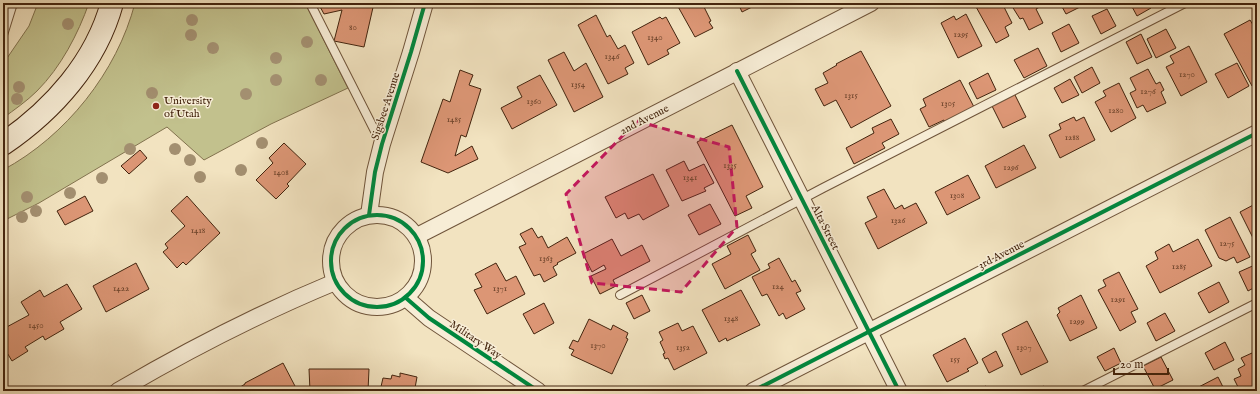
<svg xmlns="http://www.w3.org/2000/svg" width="1260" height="394" font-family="'IM FELL English',serif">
	<rect width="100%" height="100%" fill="#f2e3c0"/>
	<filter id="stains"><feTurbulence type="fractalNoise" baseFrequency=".005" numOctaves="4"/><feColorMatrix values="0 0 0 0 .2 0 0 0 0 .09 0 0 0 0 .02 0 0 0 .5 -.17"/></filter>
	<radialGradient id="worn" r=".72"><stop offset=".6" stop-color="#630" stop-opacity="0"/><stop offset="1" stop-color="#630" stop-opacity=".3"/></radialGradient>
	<g fill="#c2c18d" stroke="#82724e">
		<path d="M38 3H89C78 34 61 67 37 91 27 101 14 110 3 118V64L29 26Z"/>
		<path d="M135 3H305L348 88 271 124 204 160 167 127 39 203 3 221V170C66 136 117 72 135 3Z"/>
	</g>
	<g fill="#dc9675" stroke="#43240e">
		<polygon points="318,3 374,3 364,47 334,41 342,10 324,14"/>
		<polygon points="676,3 702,3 711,21 709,22 713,28 695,37"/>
		<polygon points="738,3 760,3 742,12"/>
		<polygon points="978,3 1002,3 1012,23 1005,27 1009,36 996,43 975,5"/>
		<polygon points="1010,3 1047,3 1036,9 1043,23 1029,30 1023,18 1020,19"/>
		<polygon points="1060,3 1088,3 1066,14"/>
		<polygon points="1130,3 1148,3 1151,8 1137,16"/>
		<polygon points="1107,9 1116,26 1101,34 1092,16"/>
		<polygon points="966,14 982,46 958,58 941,23 954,16 956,20"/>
		<polygon points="596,15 607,37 610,35 618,49 625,45 634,63 625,68 628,74 608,84 578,25"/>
		<polygon points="660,17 662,19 666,17 680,43 667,50 669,54 648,65 632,32"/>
		<polygon points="1250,20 1255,28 1257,28 1257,83 1252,86 1224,34"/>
		<polygon points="1069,24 1079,43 1061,52 1052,33"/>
		<polygon points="1166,29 1176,48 1156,58 1147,39"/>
		<polygon points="1141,34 1152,57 1137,64 1126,42"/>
		<polygon points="1189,46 1207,82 1181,96 1166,67 1174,63 1170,56"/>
		<polygon points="1038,48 1047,66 1024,78 1014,60"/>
		<polygon points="861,51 891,106 851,128 836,100 824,106 815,89 828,83 823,73 837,65 836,64"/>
		<polygon points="564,52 574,71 586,63 603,97 574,112 548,60"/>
		<polygon points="1237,63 1249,86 1228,98 1215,74"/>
		<polygon points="1092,67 1100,83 1082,93 1074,77"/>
		<polygon points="1148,69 1156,84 1160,82 1164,90 1161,92 1166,103 1147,112 1143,105 1137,108 1130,93 1136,90 1130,78"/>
		<polygon points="460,70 473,75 469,85 481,89 466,137 461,135 455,156 472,146 478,159 448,173 421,162 443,99 450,102"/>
		<polygon points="988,73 996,90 977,99 969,83"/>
		<polygon points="540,75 557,105 512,129 501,108 522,97 517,87"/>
		<polygon points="1070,79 1079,95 1062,103 1054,88"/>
		<polygon points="960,80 974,107 945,122 944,120 929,127 920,109 926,106 923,99"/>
		<polygon points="1119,83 1136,118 1111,132 1095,102 1106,96 1103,91"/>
		<polygon points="1013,91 1026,117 1003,128 990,102"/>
		<polygon points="1074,117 1076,121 1084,117 1095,140 1060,158 1049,135 1061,129 1059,124"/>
		<polygon points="891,119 899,134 882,143 885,148 854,164 846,148 874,133 872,128"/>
		<polygon points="732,125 763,187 746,196 752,208 735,216 697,142"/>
		<polygon points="284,143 306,164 287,184 289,186 276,199 256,180 273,163 269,158"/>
		<polygon points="1024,145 1036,168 996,188 985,166"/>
		<polygon points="140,150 147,158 129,174 121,166"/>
		<polygon points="684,161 689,171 704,164 714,183 704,188 706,191 682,201 666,170"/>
		<polygon points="653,174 669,206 643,220 639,214 628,219 625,213 616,218 605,197"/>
		<polygon points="968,175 980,198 947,215 935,192"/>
		<polygon points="884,189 895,209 902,205 904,209 916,203 927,223 878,249 865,223 877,217 867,197"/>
		<polygon points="85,196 93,211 65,225 57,211"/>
		<polygon points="187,196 220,233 186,265 183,262 177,268 163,252 168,248 165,244 185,226 171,211"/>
		<polygon points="1257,203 1257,238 1254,240 1240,212"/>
		<polygon points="710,204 721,224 699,235 688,215"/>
		<polygon points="1230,217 1250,257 1237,263 1234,257 1226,261 1219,258 1205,230"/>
		<polygon points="532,228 538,238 542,236 548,248 567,237 576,253 557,263 558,264 553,267 557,275 544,282 540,274 534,276 519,247 526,244 520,234"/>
		<polygon points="748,235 756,251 751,254 760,270 725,289 712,264 731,254 727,246"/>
		<polygon points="612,239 621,256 642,245 650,261 613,280 616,286 600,294 591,276 606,269 604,265 592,272 583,254"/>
		<polygon points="1198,239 1212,266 1160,293 1146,266 1158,259 1155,252 1169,244 1173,252"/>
		<polygon points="779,258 792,282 795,280 801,291 796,293 805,309 786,319 783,313 779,316 767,294 762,296 752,277 770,268 768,264"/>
		<polygon points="136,263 149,289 106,312 93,286"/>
		<polygon points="496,263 506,281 516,276 525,294 487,314 474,290 482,287 475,274"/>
		<polygon points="1257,264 1257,286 1248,291 1239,272"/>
		<polygon points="1119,272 1138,309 1131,312 1136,322 1120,331 1098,290 1106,286 1103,280"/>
		<polygon points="1219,282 1229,302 1209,313 1198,293"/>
		<polygon points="67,284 82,309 60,322 64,329 45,340 43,336 25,347 28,351 12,361 3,346 3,329 29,315 21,302 40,290 44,297"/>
		<polygon points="741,290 760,325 727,341 726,338 719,342 702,310"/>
		<polygon points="642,295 650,311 634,319 626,303"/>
		<polygon points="1081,295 1097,328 1070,341 1057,315 1060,312 1058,308"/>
		<polygon points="544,303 554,323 534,334 523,314"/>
		<polygon points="1165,313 1175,331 1156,341 1147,323"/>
		<polygon points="589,319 611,330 613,325 628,333 626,338 628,339 612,374 571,355 574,350 569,348 573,340 578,342"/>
		<polygon points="1027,321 1048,362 1021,375 1002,334"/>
		<polygon points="678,323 682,331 693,326 707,353 674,370 668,358 665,359 663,354 665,353 660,342 663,340 659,332"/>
		<polygon points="965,338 978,363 967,369 969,371 947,382 933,355"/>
		<polygon points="1225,342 1234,360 1214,370 1205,353"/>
		<polygon points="1114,348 1121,363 1105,371 1097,357"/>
		<polygon points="996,351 1003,366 989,373 982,359"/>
		<polygon points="1252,353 1257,363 1257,391 1240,391 1234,379 1241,376 1238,369 1245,365 1241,358"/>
		<polygon points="1161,357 1173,380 1155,389 1143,366"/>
		<polygon points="283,363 296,388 289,391 234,391 245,384 245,383"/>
		<polygon points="309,369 369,369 368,391 310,391"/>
		<polygon points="400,373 417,377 415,388 426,391 380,391 383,378 391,379 392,375 400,377"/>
		<polygon points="1218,377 1225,391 1191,391"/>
		<polygon points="986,386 988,391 975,391"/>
		<polygon points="1044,386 1047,391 1035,391"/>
	</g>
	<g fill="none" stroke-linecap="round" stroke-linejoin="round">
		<defs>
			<g id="service">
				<polyline points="310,3 381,143"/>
				<polyline points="3,35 13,3"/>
				<polyline points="620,295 823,188 1185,3"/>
				<polyline points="1083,391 1257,303"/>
			</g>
			<g id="minor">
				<polyline points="737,71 899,391"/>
				<circle cx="377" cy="261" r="46"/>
				<polyline points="369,215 375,172 382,144 411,52 425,3"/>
				<polyline points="417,236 871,3"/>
				<polyline points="406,298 429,318 538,391"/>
				<path d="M118 391C188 350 260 313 335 282"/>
				<polyline points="753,391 1257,133"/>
			</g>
			<path id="secondary" d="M3 144C53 110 96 62 112 3"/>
		</defs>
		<use href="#service" stroke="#6f543a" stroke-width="10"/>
		<use href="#minor" stroke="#6f543a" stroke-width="18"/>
		<use href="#secondary" stroke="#43240e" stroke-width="24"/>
		<use href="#service" stroke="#f7edd6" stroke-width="8"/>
		<use href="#minor" stroke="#f7edd6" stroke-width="16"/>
		<use href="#secondary" stroke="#f7edd6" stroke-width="22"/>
		<defs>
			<g id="cycleway">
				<polyline points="737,71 899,391"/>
				<circle cx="377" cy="261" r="46"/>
				<polyline points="369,215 375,172 382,144 411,52 425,3"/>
				<polyline points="406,298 429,318 538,391"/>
				<polyline points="753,391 1257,133"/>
			</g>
		</defs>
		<use href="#cycleway" stroke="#f7edd6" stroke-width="6"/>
		<use href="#cycleway" stroke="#00873e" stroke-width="4"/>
	</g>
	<g fill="#a38f70">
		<circle cx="192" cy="20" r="6"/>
		<circle cx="68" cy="24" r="6"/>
		<circle cx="191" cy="35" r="6"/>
		<circle cx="307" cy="42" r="6"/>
		<circle cx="213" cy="48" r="6"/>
		<circle cx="276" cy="58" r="6"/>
		<circle cx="276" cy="80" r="6"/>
		<circle cx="321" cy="80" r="6"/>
		<circle cx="19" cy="87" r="6"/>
		<circle cx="152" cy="93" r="6"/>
		<circle cx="246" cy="94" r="6"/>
		<circle cx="17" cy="99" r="6"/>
		<circle cx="262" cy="143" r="6"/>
		<circle cx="130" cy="149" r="6"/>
		<circle cx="175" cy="149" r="6"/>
		<circle cx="190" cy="160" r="6"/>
		<circle cx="241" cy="170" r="6"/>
		<circle cx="200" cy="177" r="6"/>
		<circle cx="102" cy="178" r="6"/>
		<circle cx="70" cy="193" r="6"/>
		<circle cx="27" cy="197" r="6"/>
		<circle cx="36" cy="211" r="6"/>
		<circle cx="22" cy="217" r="6"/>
	</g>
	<path fill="#c2185b" fill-opacity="0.2" stroke="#c2185b" stroke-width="3" stroke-dasharray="8 5" stroke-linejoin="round" d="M637 121 729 147 737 227 681 292 592 283 566 194Z"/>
	<circle fill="#8f2418" stroke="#f7edd6" stroke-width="1.5" cx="156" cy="106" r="4"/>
	<g text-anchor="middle" stroke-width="3" stroke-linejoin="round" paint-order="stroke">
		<g font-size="9" fill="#694028">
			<text x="353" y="30">80</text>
			<text x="961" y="37">1295</text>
			<text x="655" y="40">1340</text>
			<text x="612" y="59">1346</text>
			<text x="1187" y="77">1270</text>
			<text x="578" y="87">1354</text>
			<text x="1148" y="94">1276</text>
			<text x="851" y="98">1315</text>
			<text x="534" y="104">1360</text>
			<text x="948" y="106">1305</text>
			<text x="1116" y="113">1280</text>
			<text x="454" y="122">1485</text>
			<text x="1072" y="140">1288</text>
			<text x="730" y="168">1335</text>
			<text x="1011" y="170">1296</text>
			<text x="281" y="175">1408</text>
			<text x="690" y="180">1341</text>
			<text x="957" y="198">1308</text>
			<text x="898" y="223">1326</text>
			<text x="198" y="233">1418</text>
			<text x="1227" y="246">1275</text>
			<text x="546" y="261">1363</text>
			<text x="1179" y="269">1285</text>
			<text x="778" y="289">124</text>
			<text x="121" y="291">1422</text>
			<text x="500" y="291">1371</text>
			<text x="1118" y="302">1291</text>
			<text x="731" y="321">1348</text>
			<text x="1077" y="324">1299</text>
			<text x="36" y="328">1450</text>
			<text x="598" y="348">1370</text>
			<text x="683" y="350">1352</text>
			<text x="1024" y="350">1307</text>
			<text x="955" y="362">155</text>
		</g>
		<g font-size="11" fill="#43240e" stroke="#f7edd6" text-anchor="start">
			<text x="164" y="104">University<tspan x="164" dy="13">of Utah</tspan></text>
		</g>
		<g font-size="11" fill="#43240e" stroke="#f7edd6">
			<text transform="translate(385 106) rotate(-72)" y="4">Sigsbee Avenue</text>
			<text transform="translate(644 119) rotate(-27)" y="4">2nd Avenue</text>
			<text transform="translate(826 227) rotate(63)" y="4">Alta Street</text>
			<text transform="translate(1001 254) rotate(-27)" y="4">3rd Avenue</text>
			<text transform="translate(476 339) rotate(34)" y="4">Military Way</text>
		</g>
	</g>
	<rect width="1260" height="394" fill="none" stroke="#f2e3c0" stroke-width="16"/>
	<rect x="4" y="4" width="1252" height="386" fill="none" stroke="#43240e" stroke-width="2"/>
	<rect x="8" y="8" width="1244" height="378" fill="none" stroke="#43240e"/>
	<path d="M1114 368v6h54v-6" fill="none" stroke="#43240e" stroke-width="2"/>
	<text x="1120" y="368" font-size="12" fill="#43240e" stroke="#f7edd6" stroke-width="3" paint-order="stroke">20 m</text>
	<rect width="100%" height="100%" filter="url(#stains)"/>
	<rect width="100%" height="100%" fill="url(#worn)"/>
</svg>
